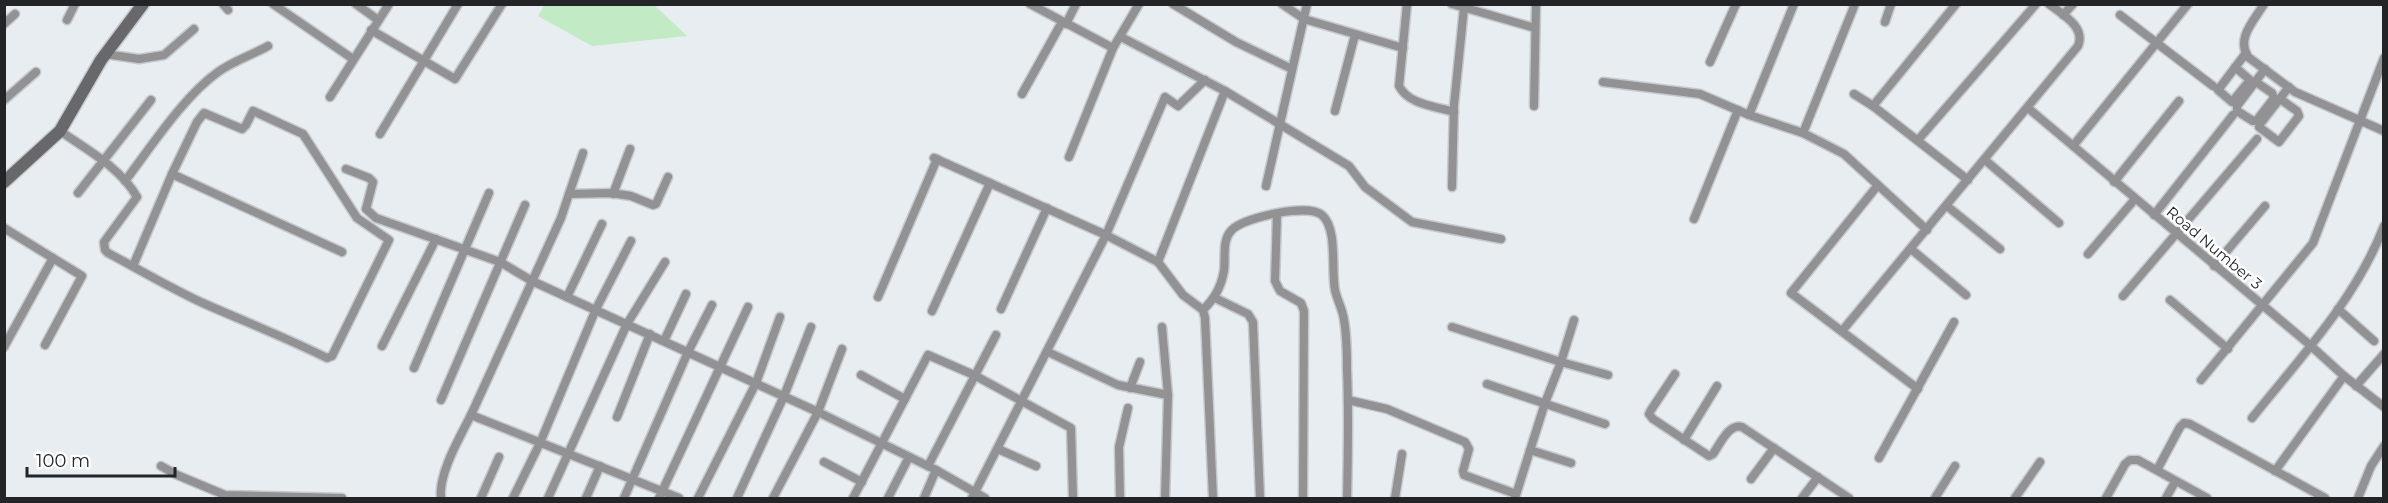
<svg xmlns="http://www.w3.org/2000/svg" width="2388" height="503" font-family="Montserrat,sans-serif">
	<rect width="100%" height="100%" fill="#e8edf1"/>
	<polygon fill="#c1eac5" points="545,4 654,5 687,36 592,46 538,16"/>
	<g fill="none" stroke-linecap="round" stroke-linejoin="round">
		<defs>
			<g id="street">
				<polyline points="223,4 228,10"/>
				<polyline points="273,4 353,59"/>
				<polyline points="356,4 378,20"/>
				<polyline points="1030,4 1113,48"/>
				<polyline points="1173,4 1236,42 1292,69"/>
				<polyline points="1282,4 1304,19 1403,48"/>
				<path d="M1407 4 1399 86C1409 105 1435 106 1454 112"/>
				<polyline points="1452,4 1535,28"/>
				<path d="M2264 4C2254 21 2236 38 2248 57L2295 92 2384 131"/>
				<polyline points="2063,15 2073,4"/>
				<polyline points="2120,15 2213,86"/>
				<polyline points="67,20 75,4"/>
				<polyline points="1885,22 1891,4"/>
				<polyline points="4,24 15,14"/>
				<polyline points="1066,24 1076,4"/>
				<polyline points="371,30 455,79 502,4"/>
				<polyline points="1121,37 1225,91 1349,166 1365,187 1412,222 1501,239"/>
				<polyline points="105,54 139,59 164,55 194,29"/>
				<polyline points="1710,62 1736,4"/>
				<polyline points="2235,67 2250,80 2232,102 2218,90 2246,53"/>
				<polyline points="1603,82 1700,94 1749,115 1803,133 1844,154 1927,230"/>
				<polyline points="2256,82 2272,93 2274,98 2257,120 2253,121 2237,111 2237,106 2265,69"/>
				<polyline points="1022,94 1062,22"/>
				<polyline points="1854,94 1873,106 1956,4"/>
				<polyline points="330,97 389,4"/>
				<polyline points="2280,99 2297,111 2299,116 2279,142 2259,127 2260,124 2289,87"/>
				<polyline points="4,100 36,72"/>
				<polyline points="1534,106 1536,4"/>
				<polyline points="1873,106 1968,180"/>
				<polyline points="2028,108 2310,345 2344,376 2384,407"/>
				<polyline points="1335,111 1355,35"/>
				<polyline points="1749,115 1794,4"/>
				<path d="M60 131C86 149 121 168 137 197L104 242 105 250 108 253C140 270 172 289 205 304 246 322 287 338 327 358L332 356 389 240 357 218 303 134 253 111 246 125 242 129 204 113 197 122 172 174 133 266"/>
				<polyline points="1803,133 1855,4"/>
				<polyline points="380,134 458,4"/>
				<polyline points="1918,140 2036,4"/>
				<polyline points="2073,146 2188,4"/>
				<polyline points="1069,157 1113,48 1139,4"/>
				<polyline points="934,158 1106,235 1158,262 1225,91"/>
				<polyline points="1985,160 2059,223"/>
				<polyline points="346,169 369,178 373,182 366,209 376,218 500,262 532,281 818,412 936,470 985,498"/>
				<polyline points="172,174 342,252"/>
				<polyline points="668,177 656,204 653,205 631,196 611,193 569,194 561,218 471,415 679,498"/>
				<path d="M125 181C151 147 184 96 218 72 233 61 252 55 268 46"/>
				<polyline points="2114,182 2179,101"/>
				<polyline points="1878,185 1791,293 1918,389"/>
				<polyline points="1266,186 1307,4"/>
				<polyline points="1452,187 1454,105 1464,8"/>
				<polyline points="78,193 151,100"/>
				<polyline points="569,194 583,153"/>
				<polyline points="613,194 630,149"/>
				<polyline points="1947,206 2000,249"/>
				<polyline points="1277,214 1275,281 1280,291 1301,303 1304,311 1303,498"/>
				<polyline points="2154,215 2233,115"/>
				<polyline points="1694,219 1738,110"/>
				<polyline points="4,228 82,276 45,345"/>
				<polyline points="1911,249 1966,295"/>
				<polyline points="2088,254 2135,199"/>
				<polyline points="1158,262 1183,295 1203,310 1205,318 1213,498"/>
				<polyline points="2214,266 2265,206"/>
				<polyline points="2123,296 2257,139"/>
				<polyline points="567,297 602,224"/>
				<polyline points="878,297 937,159"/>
				<polyline points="1215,298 1248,314 1253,322 1260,498"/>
				<polyline points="2170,300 2228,349"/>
				<polyline points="1001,309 1047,208"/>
				<polyline points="2338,309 2374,341"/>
				<path d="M1203 310C1215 298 1221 287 1224 271 1226 256 1221 238 1234 228 1248 217 1308 203 1322 215 1338 229 1331 270 1335 290 1337 300 1343 310 1344 320 1347 337 1347 354 1347 370 1349 413 1348 456 1347 498"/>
				<polyline points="932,311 990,183"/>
				<polyline points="1162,327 1168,395 1165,498"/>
				<polyline points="1452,327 1561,362 1608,375"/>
				<path d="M1842 331 2078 46C2086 27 2063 15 2049 4"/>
				<polyline points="664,341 686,294"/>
				<polyline points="382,346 436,239"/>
				<polyline points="4,347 53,258"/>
				<polyline points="1048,352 1118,385 1168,395"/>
				<polyline points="414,368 489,193"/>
				<path d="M1675 374 1651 410 1649 414 1653 419 1709 456 1713 454C1720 444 1729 423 1742 427L1849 498"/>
				<polyline points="861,375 905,399"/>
				<polyline points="2201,380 2313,243 2384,58"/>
				<polyline points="1487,384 1605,424"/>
				<polyline points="2356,386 2384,354"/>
				<polyline points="1130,388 1140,362"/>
				<polyline points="441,400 525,205"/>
				<polyline points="1348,400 1387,409 1465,442 1469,449 1463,471 1464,475 1516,494"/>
				<polyline points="617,417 650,334"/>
				<path d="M2252 418C2300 358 2356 299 2384 226"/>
				<polyline points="1684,440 1717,386"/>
				<polyline points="998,449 1036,466"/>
				<polyline points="1530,450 1571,463"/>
				<polyline points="1879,458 1954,322"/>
				<polyline points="824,462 862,482"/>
				<polyline points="161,466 177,475 225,495 342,498"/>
				<polyline points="928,466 996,335"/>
				<polyline points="2157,470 2180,427 2184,423 2190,424 2325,498"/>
				<polyline points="2275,471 2344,376"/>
				<polyline points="1751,479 1774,448"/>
				<path d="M441 498C438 474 460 437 471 415"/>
				<polyline points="481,498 499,457"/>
				<polyline points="513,498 540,443 596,309 631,241"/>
				<polyline points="548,498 627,324 665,262"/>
				<polyline points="586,498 600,466"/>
				<polyline points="624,498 688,352 712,305"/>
				<polyline points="659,498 748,307"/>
				<polyline points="698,498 756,383 780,317"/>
				<polyline points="737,498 784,396 811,327"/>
				<polyline points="773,498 818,412 842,349"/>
				<polyline points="853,498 928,355 974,375 1071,428 1073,498"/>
				<polyline points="888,498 909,457"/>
				<polyline points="924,498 936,470"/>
				<polyline points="972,498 1106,235 1165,97 1178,106 1205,80"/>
				<polyline points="1120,498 1119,447 1128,408"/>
				<polyline points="1395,498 1402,454"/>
				<polyline points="1515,498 1545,403 1561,362 1574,320"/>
				<polyline points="1802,498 1818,477"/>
				<polyline points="1935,498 1955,466"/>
				<polyline points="2015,498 2040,462"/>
				<polyline points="2106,498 2125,464 2130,460 2138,460 2207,498"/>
				<polyline points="2166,498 2175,482"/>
				<polyline points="2358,498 2371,466 2384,446"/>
			</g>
			<polyline id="secondary" points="4,182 60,131 101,60 143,4"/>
		</defs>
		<use href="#street" stroke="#c5c9cc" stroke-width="11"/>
		<use href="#secondary" stroke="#c5c9cc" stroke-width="15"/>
		<use href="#street" stroke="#929194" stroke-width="8"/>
		<use href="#secondary" stroke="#68676a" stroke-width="12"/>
	</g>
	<g text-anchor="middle" stroke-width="5" stroke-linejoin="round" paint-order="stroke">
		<g font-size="15" fill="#232426" stroke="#fff">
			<text transform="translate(2214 248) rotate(40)" y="5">Road Number 3</text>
		</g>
	</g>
	<rect width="2388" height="503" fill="none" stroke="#232426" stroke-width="12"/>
	<path d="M27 467v9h148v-9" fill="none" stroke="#232426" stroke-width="3"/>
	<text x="36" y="467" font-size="18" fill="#232426" stroke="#ffffff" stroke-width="4.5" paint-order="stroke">100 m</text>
</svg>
